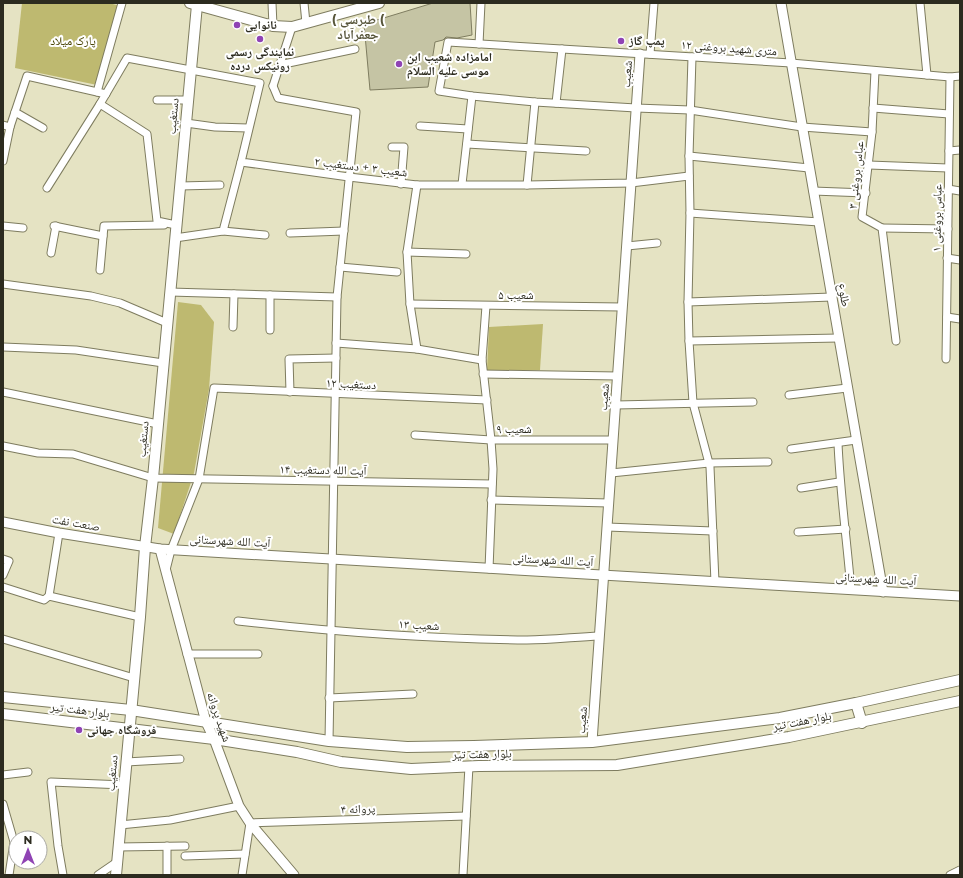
<svg xmlns="http://www.w3.org/2000/svg" width="963" height="878" font-family="Montserrat,'Noto Naskh Arabic',sans-serif">
	<rect width="100%" height="100%" fill="#e5e3c3"/>
	<g fill="#beb970">
		<polygon points="22,3 109,3 124,7 102,86 15,68"/>
		<polygon points="178,302 201,305 214,322 209,389 194,473 174,534 158,528"/>
		<polygon points="543,324 540,370 487,370 489,327"/>
	</g>
	<polygon fill="#c5c4a4" stroke="#7f7d60" points="433,3 470,3 472,35 457,38 446,37 443,40 435,42 428,87 370,90 364,24"/>
	<g fill="none" stroke-linecap="round" stroke-linejoin="round">
		<defs>
			<g id="minor">
				<polyline points="272,3 273,26"/>
				<polyline points="304,3 306,23"/>
				<polyline points="920,3 927,75"/>
				<polyline points="479,44 481,3"/>
				<polyline points="650,54 654,3"/>
				<polyline points="692,57 689,156 690,213 688,302 689,341 693,403 710,467 715,582"/>
				<polyline points="279,65 355,49"/>
				<polyline points="875,71 872,132 862,217 882,228 896,341"/>
				<polyline points="273,86 278,98 356,112 337,297 329,741"/>
				<polyline points="273,86 292,27"/>
				<polyline points="97,92 122,3"/>
				<polyline points="157,100 188,100"/>
				<polyline points="556,103 562,49"/>
				<polyline points="100,104 147,134 157,221 176,225"/>
				<polyline points="873,108 949,114"/>
				<polyline points="15,112 43,128"/>
				<polyline points="186,123 215,127 248,128"/>
				<polyline points="3,125 10,127 3,161"/>
				<polyline points="420,126 468,129"/>
				<polyline points="10,127 27,76 106,94"/>
				<polyline points="872,132 802,127 690,110 636,108 535,102 472,96 439,91 448,42 791,63 950,77 960,76"/>
				<polyline points="467,144 586,151"/>
				<polyline points="392,147 404,147 401,184"/>
				<polyline points="949,151 960,150"/>
				<polyline points="689,156 809,168"/>
				<polyline points="869,165 948,168"/>
				<polyline points="462,184 472,96"/>
				<polyline points="417,185 407,252 410,304 417,349"/>
				<polyline points="527,185 535,102"/>
				<polyline points="180,186 220,185"/>
				<polyline points="47,188 100,104 127,58 260,83 241,162 349,177 417,185 527,185 631,183 689,176"/>
				<polyline points="948,189 960,191"/>
				<polyline points="813,191 866,193"/>
				<polyline points="690,213 819,222"/>
				<polyline points="3,226 23,228"/>
				<polyline points="54,226 103,236"/>
				<polyline points="882,228 948,229"/>
				<polyline points="223,231 265,235"/>
				<polyline points="290,233 344,231"/>
				<polyline points="175,238 223,231 241,162"/>
				<polyline points="627,246 657,243"/>
				<polyline points="407,252 466,254"/>
				<polyline points="51,253 56,226"/>
				<polyline points="947,258 960,260"/>
				<polyline points="340,267 397,272"/>
				<polyline points="100,270 104,226 164,225"/>
				<polyline points="3,284 91,296 120,303 167,323"/>
				<polyline points="170,292 337,297"/>
				<polyline points="688,302 832,297"/>
				<polyline points="410,304 622,307"/>
				<polyline points="486,306 482,360 491,440 493,469 489,569"/>
				<polyline points="947,317 960,319"/>
				<polyline points="233,327 234,294"/>
				<polyline points="270,330 270,295"/>
				<polyline points="689,341 839,338"/>
				<polyline points="336,343 417,349 482,360"/>
				<polyline points="3,347 76,350 163,363"/>
				<polyline points="946,359 950,77"/>
				<polyline points="483,374 618,376"/>
				<polyline points="3,392 158,424"/>
				<polyline points="290,392 289,359 336,358"/>
				<polyline points="789,395 847,388"/>
				<polyline points="616,405 753,402"/>
				<polyline points="415,435 491,440 613,440"/>
				<path d="M838 443C840 492 847 541 851 590"/>
				<polyline points="3,446 38,453 73,454 153,478 492,484"/>
				<polyline points="791,449 856,440"/>
				<polyline points="611,473 709,463 768,462"/>
				<polyline points="801,488 839,482"/>
				<polyline points="491,500 609,503"/>
				<polyline points="607,527 713,531"/>
				<polyline points="798,532 846,529"/>
				<polyline points="3,559 9,561 3,575"/>
				<polyline points="166,570 171,550 199,479 214,388 487,400"/>
				<polyline points="3,587 44,600 49,596 140,617"/>
				<polyline points="49,596 59,533"/>
				<path d="M238 621C334 632 430 639 527 640 551 640 575 637 599 636"/>
				<polyline points="3,639 134,678"/>
				<polyline points="187,654 258,654"/>
				<polyline points="329,698 413,694"/>
				<polyline points="126,762 180,759"/>
				<polyline points="3,775 28,772"/>
				<polyline points="3,804 14,842 9,875"/>
				<polyline points="120,825 170,820 239,806"/>
				<polyline points="167,846 167,875"/>
				<polyline points="118,847 185,846"/>
				<polyline points="185,856 245,854"/>
				<polyline points="63,875 58,846 51,782 124,785"/>
				<polyline points="98,875 117,862"/>
				<polyline points="242,875 250,823 466,816"/>
				<polyline points="463,875 469,766"/>
				<polyline points="950,875 960,870"/>
			</g>
			<g id="tertiary">
				<polyline points="781,3 883,592"/>
				<polyline points="3,522 59,533 160,549 960,596"/>
				<polyline points="160,549 206,722 214,739 239,806 250,823 294,875"/>
				<polyline points="592,742 640,54"/>
			</g>
			<g id="secondary">
				<polyline points="190,3 273,26 292,27 379,3"/>
				<polyline points="3,697 131,710 329,741 407,747 474,746 592,742 780,718 856,703 960,680"/>
				<polyline points="856,703 862,723"/>
				<polyline points="3,714 214,739 297,752 341,762 411,769 479,766 617,765 789,737 960,701"/>
				<polyline points="116,875 140,617 145,547 153,478 197,5"/>
			</g>
		</defs>
		<use href="#minor" stroke="#7e7c5f" stroke-width="9"/>
		<use href="#tertiary" stroke="#7e7c5f" stroke-width="11"/>
		<use href="#secondary" stroke="#7e7c5f" stroke-width="12"/>
		<use href="#minor" stroke="#fff" stroke-width="7"/>
		<use href="#tertiary" stroke="#fff" stroke-width="9"/>
		<use href="#secondary" stroke="#fff" stroke-width="10"/>
	</g>
	<g fill="#8f43b4" stroke="#fff" stroke-width="1.5">
		<circle cx="237" cy="25" r="4"/>
		<circle cx="260" cy="39" r="4"/>
		<circle cx="621" cy="41" r="4"/>
		<circle cx="399" cy="64" r="4"/>
		<circle cx="79" cy="730" r="4"/>
	</g>
	<g text-anchor="middle" stroke-width="4" stroke-linejoin="round" paint-order="stroke">
		<g font-size="12" font-weight="bold" fill="#2c2b1f" stroke="#fff" text-anchor="start">
			<text x="245" y="29">نانوایی</text>
			<text x="629" y="45">پمپ گاز</text>
			<text x="260" y="56" text-anchor="middle">نمایندگی رسمی<tspan x="260" dy="14">رونیکس درده</tspan></text>
			<text x="407" y="61">امامزاده شعیب ابن<tspan x="407" dy="14">موسی علیه السلام</tspan></text>
			<text x="87" y="734">فروشگاه جهانی</text>
		</g>
		<g font-size="12" fill="#464201" stroke="#fff">
			<text x="73" y="45">پارک میلاد</text>
		</g>
		<g font-size="12" fill="#2c2b1f" stroke="#fff">
			<text transform="translate(729 48) rotate(4)" y="4">۱۲ متری شهید بروغنی</text>
			<text transform="translate(627 74) rotate(-86)" y="4">شعیب</text>
			<text transform="translate(173 116) rotate(-85)" y="4">دستغیب</text>
			<text transform="translate(361 167) rotate(7)" y="4">شعیب ۳ + دستغیب ۲</text>
			<text transform="translate(856 175) rotate(-84)" y="4">عباس بروغنی ۳</text>
			<text transform="translate(937 218) rotate(-89)" y="4">عباس بروغنی ۱</text>
			<text x="516" y="299">شعیب ۵</text>
			<text transform="translate(844 295) rotate(80)" y="4">طلوع</text>
			<text transform="translate(351 384) rotate(3)" y="4">دستغیب ۱۲</text>
			<text transform="translate(604 397) rotate(-86)" y="4">شعیب</text>
			<text x="514" y="433">شعیب ۹</text>
			<text transform="translate(143 439) rotate(-85)" y="4">دستغیب</text>
			<text transform="translate(323 470) rotate(1)" y="4">آیت الله دستغیب ۱۴</text>
			<text transform="translate(76 523) rotate(10)" y="4">صنعت نفت</text>
			<text transform="translate(230 541) rotate(3)" y="4">آیت الله شهرستانی</text>
			<text transform="translate(553 560) rotate(3)" y="4">آیت الله شهرستانی</text>
			<text transform="translate(876 579) rotate(3)" y="4">آیت الله شهرستانی</text>
			<text transform="translate(419 625) rotate(3)" y="4">شعیب ۱۳</text>
			<text transform="translate(80 710) rotate(7)" y="4">بلوار هفت تیر</text>
			<text transform="translate(219 717) rotate(71)" y="4">شهید پروانه</text>
			<text transform="translate(582 720) rotate(-86)" y="4">شعیب</text>
			<text transform="translate(802 721) rotate(-11)" y="4">بلوار هفت تیر</text>
			<text transform="translate(482 754) rotate(-1)" y="4">بلوار هفت تیر</text>
			<text transform="translate(112 773) rotate(-85)" y="4">دستغیب</text>
			<text transform="translate(358 809) rotate(-2)" y="4">پروانه ۴</text>
		</g>
		<g font-size="13" font-weight="bold" fill="#57553a" stroke="#fff">
			<text x="358" y="24">( طبرسی (<tspan x="358" dy="15">جعفرآباد</tspan></text>
		</g>
	</g>
	<rect width="963" height="878" fill="none" stroke="#2c2b1f" stroke-width="8"/>
	<g transform="translate(28 850)"><circle r="19" fill="#ffffff" stroke="#abaaa5"/>
	<path d="M0-3L7 15L0 10L-7 15Z" fill="#8f43b4"/>
	<text y="-6" font-size="11" font-weight="bold" text-anchor="middle" fill="#2c2b1f">N</text>
	</g>
</svg>
